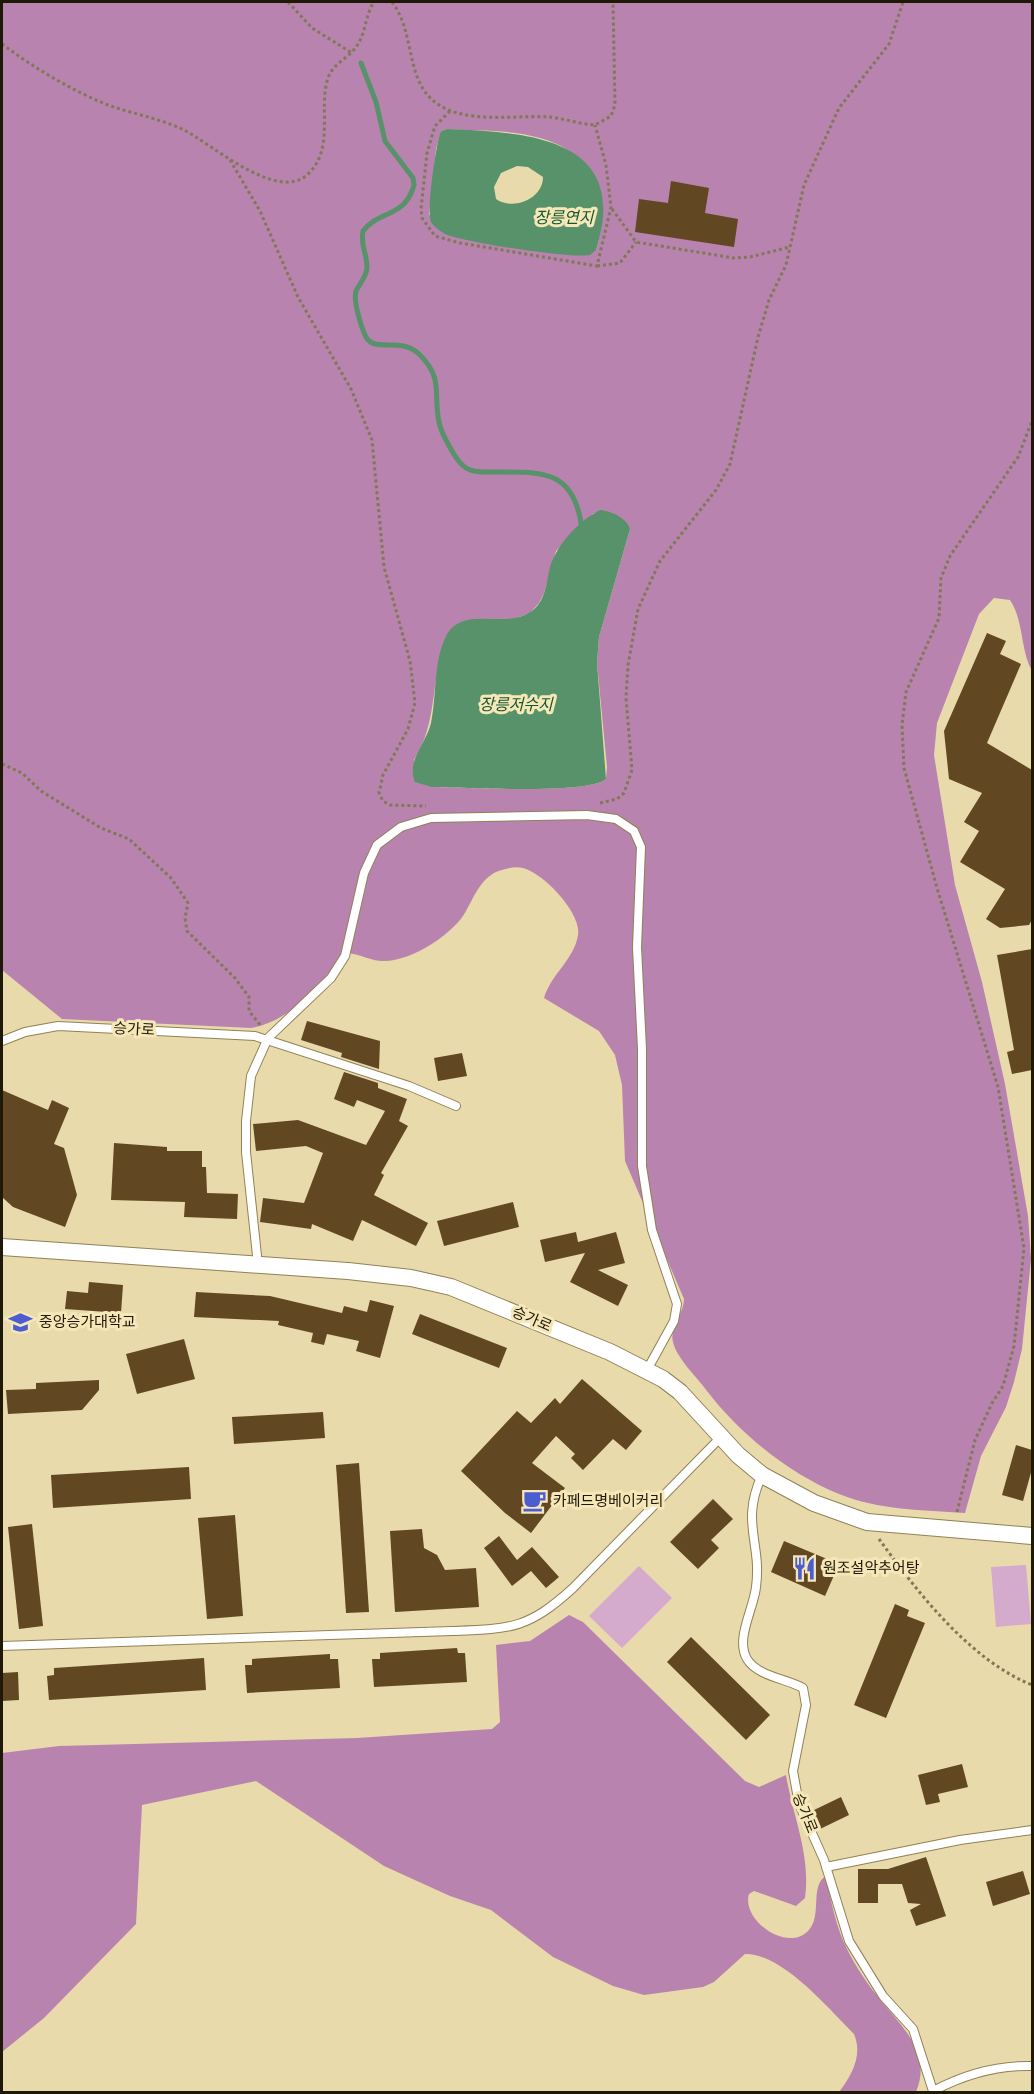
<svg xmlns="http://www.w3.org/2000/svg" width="1034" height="2094" font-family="'IBM Plex Sans','Noto Sans KR',sans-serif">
	<rect width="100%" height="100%" fill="#e9daab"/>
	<g fill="#d4abcc">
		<polygon points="1026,1565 1031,1624 996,1627 991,1567"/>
		<polygon points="639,1566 672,1598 622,1648 589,1616"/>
	</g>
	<g fill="#b883af" fill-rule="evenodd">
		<path d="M2 2H1032V671C1020 649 1024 621 1010 600L994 598 979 614 937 723 934 755 955 885 982 982 1005 1084 1028 1216 1031 1259 1022 1349 1014 1382 1006 1407 981 1456 965 1513C923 1510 878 1510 839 1494 789 1474 739 1433 707 1391 697 1377 677 1359 673 1342 669 1328 684 1314 684 1299L625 1161 622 1085 615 1055 599 1031 544 998C551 974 574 960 578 935 582 913 543 873 523 868 514 866 504 869 496 872 480 880 474 897 466 911 454 934 410 962 383 961 371 961 360 954 348 953 319 982 295 1020 251 1028L62 1019 2 970ZM447 129C500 132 575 126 597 187 604 208 603 228 596 250L429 215 436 149 441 131ZM594 513 630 529 599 637 597 663 607 767 606 779C587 795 463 787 432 787L414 760C439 720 430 679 446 636L481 619 509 621 530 613 539 603 544 593 556 551Z"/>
		<path d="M569 1615 583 1622 745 1781 759 1787 786 1775C793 1817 811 1855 805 1898L796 1906 754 1891 749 1894C741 1919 786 1953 808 1931 823 1916 809 1886 826 1876 831 1901 836 1928 848 1951 856 1967 867 1983 878 1997 900 2025 933 2052 916 2092H839C852 2075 863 2055 854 2034 829 2009 782 1953 745 1954L714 1982 703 1987 644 1995 613 1986 553 1957 491 1910 450 1896 384 1866 256 1781 142 1805 136 1924 44 2018 2 2052V1753L59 1746 357 1738 492 1729 500 1722 496 1645 530 1641Z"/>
	</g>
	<g fill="#58926a" fill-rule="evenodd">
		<path d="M447 129C527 132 632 137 596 250L590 255C572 259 462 242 445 234 440 231 434 227 431 222 426 213 436 142 441 131ZM517 166 528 167 543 177C543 199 513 211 496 199L494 187 501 173Z"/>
		<path d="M600 510C611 511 627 518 630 529L599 637 597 663 606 779C587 795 463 787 432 787L415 782C406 761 426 744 431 723 437 694 433 666 445 638 463 600 513 636 538 605 546 595 547 579 550 567 557 544 579 521 600 510Z"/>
	</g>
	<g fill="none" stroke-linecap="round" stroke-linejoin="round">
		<path stroke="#58926a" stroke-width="5" d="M361 63 376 102 385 141 413 178 414 185C405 218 379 210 363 231 360 245 367 254 367 267 367 276 360 283 356 291 353 301 361 326 365 335 373 355 401 335 420 355 444 379 433 395 439 422 441 433 447 442 452 451 456 458 460 464 466 468 472 472 481 472 489 472 538 473 574 465 582 529"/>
	</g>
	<g fill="#624723">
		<polygon points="671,181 709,188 705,213 738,219 734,247 635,232 639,199 668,203"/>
		<polygon points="987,633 1006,641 1000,654 1021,664 987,743 1032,770 1032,920 1029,925 1000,928 986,919 1005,889 960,862 979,831 964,822 982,793 949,779 944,731"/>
		<polygon points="1032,949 1032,1070 1012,1074 1007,1052 1014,1050 997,955"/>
		<polygon points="307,1021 380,1041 379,1069 341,1057 342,1053 301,1040"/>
		<polygon points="462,1053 467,1076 438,1081 434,1058"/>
		<polygon points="344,1072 378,1083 378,1088 407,1099 399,1121 408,1126 381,1173 384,1175 374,1195 428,1223 416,1246 362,1220 353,1241 312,1224 311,1229 260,1222 263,1198 304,1203 323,1153 306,1146 256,1151 253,1124 298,1120 366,1145 385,1111 357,1100 354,1107 334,1099"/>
		<polygon points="2,1090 48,1110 52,1100 69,1108 54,1144 64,1148 77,1195 65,1227 13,1207 2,1197"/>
		<polygon points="114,1143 167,1147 167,1151 202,1151 202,1167 206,1167 207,1193 238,1194 237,1219 184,1217 185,1202 111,1200"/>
		<polygon points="513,1202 519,1227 444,1246 437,1221"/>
		<polygon points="576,1232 578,1242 616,1232 625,1263 598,1270 628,1285 618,1306 570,1282 585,1253 545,1262 540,1240"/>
		<polygon points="89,1282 123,1285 121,1313 65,1309 67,1291 88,1293"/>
		<polygon points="196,1292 270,1296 342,1313 344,1306 367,1312 370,1300 394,1306 380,1358 356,1351 359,1341 327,1334 324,1345 311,1342 313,1333 278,1325 279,1321 194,1317"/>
		<polygon points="420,1314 507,1348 499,1368 412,1334"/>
		<polygon points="184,1339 195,1379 137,1394 126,1354"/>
		<polygon points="582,1379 642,1431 626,1450 613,1439 583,1470 571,1458 575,1454 556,1436 532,1463 565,1488 531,1533 505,1513 461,1471 517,1411 531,1423 555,1398 560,1404"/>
		<polygon points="99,1380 99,1390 82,1410 8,1414 6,1390 36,1389 36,1383"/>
		<polygon points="323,1412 325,1438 234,1444 232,1417"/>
		<polygon points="1016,1445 1032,1450 1032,1469 1023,1501 1002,1495"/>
		<polygon points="359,1463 369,1612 346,1613 336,1465"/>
		<polygon points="189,1467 191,1499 53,1508 51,1475"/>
		<polygon points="713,1499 733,1519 711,1540 719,1548 698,1569 670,1542"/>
		<polygon points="235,1515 243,1616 207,1619 198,1518"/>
		<polygon points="32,1524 43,1626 19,1629 8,1527"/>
		<polygon points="422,1529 424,1548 437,1555 445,1570 476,1568 479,1607 395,1612 390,1531"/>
		<polygon points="499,1536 517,1560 532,1547 559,1577 546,1588 531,1571 512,1586 484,1548"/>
		<polygon points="784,1541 839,1564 825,1596 771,1572"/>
		<polygon points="895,1604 909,1610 907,1616 925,1623 886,1718 854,1705"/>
		<polygon points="691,1637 770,1715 746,1740 667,1662"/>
		<polygon points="457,1648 458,1653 465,1653 467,1682 374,1687 372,1659 380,1659 380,1653"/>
		<polygon points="330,1654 330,1659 338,1659 340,1688 247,1693 245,1665 252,1665 252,1659"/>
		<polygon points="204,1658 206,1690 49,1700 47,1676 54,1675 54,1668"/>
		<polygon points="18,1672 19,1700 2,1701 2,1673"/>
		<polygon points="962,1764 968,1787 938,1794 940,1802 926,1805 918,1775"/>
		<polygon points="841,1797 849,1815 820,1829 812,1811"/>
		<polygon points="926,1857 946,1916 916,1926 910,1910 921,1904 908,1903 902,1884 878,1884 878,1903 858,1903 858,1869 888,1869"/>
		<polygon points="1023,1871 1030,1894 993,1906 986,1882"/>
	</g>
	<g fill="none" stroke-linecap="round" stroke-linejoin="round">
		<defs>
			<g id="service">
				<polyline points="2,1041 25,1032 58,1026 255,1036 409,1086 456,1106"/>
				<polyline points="258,1265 246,1152 246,1121 251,1076 268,1038 331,978 345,956 364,873 377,845 401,827 431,818 587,815 616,819 634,831 641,847 637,947 642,1049 642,1166 652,1230 677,1304 674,1321 647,1370"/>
				<path d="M762 1475C740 1523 762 1542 756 1587 754 1608 735 1639 747 1659 757 1676 787 1679 803 1688L806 1705 793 1771 799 1804 824 1860 849 1941 883 1996 913 2029 933 2091C965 2074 996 2065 1032 2066"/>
				<path d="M2 1646 452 1631C511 1629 528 1629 573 1588L721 1437"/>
				<polyline points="826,1867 960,1840 1032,1830"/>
			</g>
			<polyline id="minor" points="2,1247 348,1271 411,1278 451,1287 610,1352 663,1379 680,1392 738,1455 762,1475 814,1503 867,1522 1032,1536"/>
		</defs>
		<use href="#service" stroke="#908256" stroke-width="10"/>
		<use href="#minor" stroke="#908256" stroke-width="18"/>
		<g stroke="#827857" stroke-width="3" stroke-dasharray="3 3" stroke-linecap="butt">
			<polyline points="288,2 312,28 352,53"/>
			<path d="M392 2C409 24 408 54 418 79 439 131 507 114 550 117 565 119 580 124 595 125L611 116 615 105 613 2"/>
			<path d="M2 44C34 68 71 90 108 105 133 114 158 118 182 129 210 142 277 204 308 174 335 149 318 108 328 78 333 63 351 57 358 44 366 31 366 13 374 2"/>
			<polyline points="450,111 435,126 427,153 421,209 422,218 435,236 460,243 597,266 611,207 606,165 595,125"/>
			<polyline points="230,160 260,211 298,297 351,389 372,440 384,567 410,661 415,703 408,729 383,775 379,793 383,801 390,805 426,806"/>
			<polyline points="612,209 636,242 734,258 750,257 790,247"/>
			<polyline points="597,266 620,263 636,242"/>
			<polyline points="2,764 22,773 41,791 101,828 129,839 171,878 188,903 185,918 187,931 235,978 249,997 249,1011 261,1026"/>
			<polyline points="600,803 617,799 624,793 632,770 626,698 628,665 638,609 660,561 716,490 730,464 758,337 769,300 786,265 804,185 839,108 889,44 903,2"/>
			<polyline points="957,1512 975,1440 992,1403 1003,1386 1014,1346 1024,1248 998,1087 937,888 904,768 902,725 906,692 939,618 941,578 950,556 1018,457 1032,421"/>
			<path d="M879 1539C918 1593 970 1660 1032 1685"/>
		</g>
		<use href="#service" stroke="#fff" stroke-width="8"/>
		<use href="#minor" stroke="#fff" stroke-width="16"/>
	</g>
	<defs>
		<symbol id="school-bare" viewBox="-9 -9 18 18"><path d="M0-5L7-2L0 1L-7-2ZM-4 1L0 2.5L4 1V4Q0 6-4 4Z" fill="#4c5cd1" stroke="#f6e7b8" stroke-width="2.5" paint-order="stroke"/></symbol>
		<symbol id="cafe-bare" viewBox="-9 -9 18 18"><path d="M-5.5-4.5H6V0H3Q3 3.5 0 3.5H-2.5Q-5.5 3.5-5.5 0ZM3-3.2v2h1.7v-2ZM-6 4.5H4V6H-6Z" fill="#4c5cd1" stroke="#f6e7b8" stroke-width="2.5" paint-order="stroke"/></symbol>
		<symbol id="restaurant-bare" viewBox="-9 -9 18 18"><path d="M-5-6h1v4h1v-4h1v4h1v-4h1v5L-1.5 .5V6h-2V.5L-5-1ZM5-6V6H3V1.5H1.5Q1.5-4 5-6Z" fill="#4c5cd1" stroke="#f6e7b8" stroke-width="2.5" paint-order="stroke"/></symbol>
	</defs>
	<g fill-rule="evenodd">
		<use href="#school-bare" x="4" y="1306" width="33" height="33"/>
		<use href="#cafe-bare" x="518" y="1484" width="33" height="33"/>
		<use href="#restaurant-bare" x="788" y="1552" width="33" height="33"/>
	</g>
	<g text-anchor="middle" stroke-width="6" stroke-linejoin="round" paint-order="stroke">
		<g font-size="15" fill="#1e1907" stroke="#f6e7b8">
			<text transform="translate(134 1029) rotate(3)" y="5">승가로</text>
			<text transform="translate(532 1319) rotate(23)" y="5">승가로</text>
			<text transform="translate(805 1813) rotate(68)" y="5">승가로</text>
		</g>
		<g font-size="15" fill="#1e1907" stroke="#f6e7b8" text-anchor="start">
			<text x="39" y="1327">중앙승가대학교</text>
			<text x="553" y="1506">카페드명베이커리</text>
			<text x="823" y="1573">원조설악추어탕</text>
		</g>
		<g font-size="16" font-style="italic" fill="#155830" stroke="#f6e7b8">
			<text x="564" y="223">장릉연지</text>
			<text x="516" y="710">장릉저수지</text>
		</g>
	</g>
	<rect width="1034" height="2094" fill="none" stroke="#1e1907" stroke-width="6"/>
</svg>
